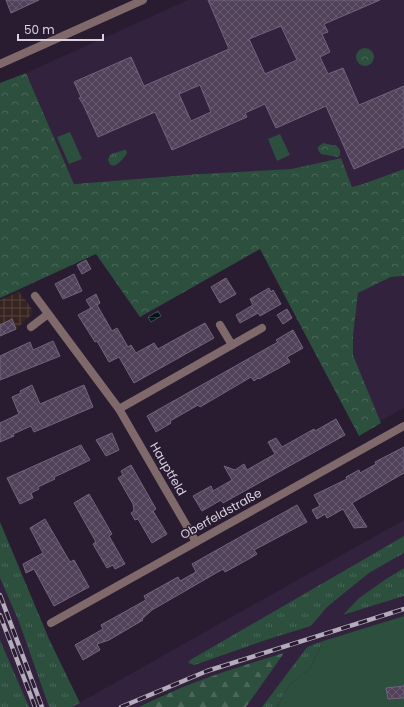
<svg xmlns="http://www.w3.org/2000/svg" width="404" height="707" font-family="Poppins,sans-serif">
	<defs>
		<pattern id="industrial-grid" width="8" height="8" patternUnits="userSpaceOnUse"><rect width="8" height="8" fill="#37241f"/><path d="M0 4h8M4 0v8" fill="none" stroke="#53433f"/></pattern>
		<pattern id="grass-tufts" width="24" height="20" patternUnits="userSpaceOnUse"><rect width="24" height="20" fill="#2c4f3e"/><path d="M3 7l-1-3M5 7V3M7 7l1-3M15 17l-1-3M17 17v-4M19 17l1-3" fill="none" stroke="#4a675a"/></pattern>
		<pattern id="forest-firs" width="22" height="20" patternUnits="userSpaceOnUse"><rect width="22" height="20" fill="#2c4f3e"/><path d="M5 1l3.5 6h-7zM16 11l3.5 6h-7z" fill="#4a675a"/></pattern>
		<pattern id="park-crowns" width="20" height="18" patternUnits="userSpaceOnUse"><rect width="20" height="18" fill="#2c4f3e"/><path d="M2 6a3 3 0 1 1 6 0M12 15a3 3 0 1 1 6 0" fill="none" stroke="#4a675a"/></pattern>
		<pattern id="water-rules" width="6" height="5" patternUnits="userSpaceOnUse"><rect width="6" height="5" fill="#031516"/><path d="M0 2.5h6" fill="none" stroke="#273638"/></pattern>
		<pattern id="building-cross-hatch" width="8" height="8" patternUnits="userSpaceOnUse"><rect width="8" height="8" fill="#51425a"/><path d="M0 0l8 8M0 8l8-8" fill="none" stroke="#695c71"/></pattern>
	</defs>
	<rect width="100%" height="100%" fill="#291c31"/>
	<polygon fill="url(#industrial-grid)" points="19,292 32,309 32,314 15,330 0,336 0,300"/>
	<g fill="#33223d">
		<polygon points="188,0 404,0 404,169 363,184 352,187 341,158 291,169 199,174 74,184 26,73"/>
		<polygon points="404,276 404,408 380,421 353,355 353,336 358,293 391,277"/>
		<polygon points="404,520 404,536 190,660 188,663 196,665 272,638 311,626 327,607 369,573 404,553 404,568 386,579 359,598 344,615 404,596 404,616 307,647 262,707 246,707 283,654 249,663 161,695 139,707 72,707"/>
		<polygon points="0,578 19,622 49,707 29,707 0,640"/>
	</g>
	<g fill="url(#grass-tufts)">
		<path d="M124 150H126L127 153C124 158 111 175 108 159L111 154Z"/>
		<polygon points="0,522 49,639 80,703 72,707 49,707 19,622 0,578"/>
		<polygon points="404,536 404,553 369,573 327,607 311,626 272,638 195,665 188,663 190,660"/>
		<polygon points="404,568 404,596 343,615 359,598 386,579"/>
		<polygon points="0,640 29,707 0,707"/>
		<polygon points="323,641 310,669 290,684 277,707 262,707 307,647"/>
	</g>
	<path fill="url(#forest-firs)" d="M284 653 246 707H139C183 684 236 667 284 653Z"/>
	<g fill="url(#park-crowns)">
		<circle cx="365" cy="57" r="9"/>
		<polygon points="26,73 74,184 199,174 291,169 341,158 352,187 363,184 404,169 404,276 391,277 358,293 353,336 353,355 381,423 359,436 260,249 140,317 96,254 0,298 0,83"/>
		<polygon points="323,143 332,145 336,145 340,150 340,155 338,157 321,154 318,150 318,147"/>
	</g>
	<g fill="#2c4f3e">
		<polygon points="70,132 82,159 69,164 57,137"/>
		<polygon points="280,134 290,155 277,161 268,139"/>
		<polygon points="404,616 404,707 277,707 290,684 310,669 323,641"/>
	</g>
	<polygon fill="url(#water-rules)" stroke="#444e53" points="158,311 161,316 151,322 148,317"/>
	<g fill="url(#building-cross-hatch)" stroke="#73647d" fill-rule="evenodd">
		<polygon points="6,0 39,0 11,13"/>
		<path d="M208 0H380L324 24 328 32 322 34 330 52 320 57 328 74 343 68 359 105 404 86V147L354 169 326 106 276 128 265 104 245 113 247 117 172 150 155 112 98 137 83 104 79 98 81 97 74 82 131 57 144 86 229 49ZM281 26 297 60 265 74 249 39ZM200 85 211 112 191 121 179 94Z"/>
		<polygon points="86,260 91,269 82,274 77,265"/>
		<polygon points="74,274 82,291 63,299 55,284"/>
		<polygon points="226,278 236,294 220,303 211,287"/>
		<polygon points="269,288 271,292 273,290 281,304 260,316 258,313 240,323 236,315 253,305 250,299"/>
		<polygon points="96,294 100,303 97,305 112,331 117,328 128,347 131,345 136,353 154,343 158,349 205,323 214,338 134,383 119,357 109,362 97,341 95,342 78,315 91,308 86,300"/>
		<polygon points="287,309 292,318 283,324 277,315"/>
		<polygon points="12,319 16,329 0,336 0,325"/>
		<polygon points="293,330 303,348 287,357 290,362 259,379 258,378 254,381 251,377 200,407 198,405 170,421 171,423 156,432 147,416 278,342 276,340"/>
		<polygon points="53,341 60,356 0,380 0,356 30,342 33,350"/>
		<polygon points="32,385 40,404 84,385 93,407 34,432 31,426 13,434 14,436 0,442 0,423 19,414 12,397 21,393 20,391"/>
		<polygon points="336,419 345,435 223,503 221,500 202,511 193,496 211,486 213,491 232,480 224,466 235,470 244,464 247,470 275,454 268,442 276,438 282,447 314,429 315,431"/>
		<polygon points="112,433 119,450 106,456 96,440"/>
		<polygon points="81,445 90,460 63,473 54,477 55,479 38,487 39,489 31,493 33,498 20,504 7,478"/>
		<polygon points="404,447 404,473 352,503 367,527 354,528 343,509 327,518 325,514 317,519 312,510 320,506 314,495 347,479 346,477 359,470 360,473 376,464 375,462"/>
		<polygon points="131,465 156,509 153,511 167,534 152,543 138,519 135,520 131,513 134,511 133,504 118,478 123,475 121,471"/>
		<polygon points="89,494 112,534 109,536 125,564 115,569 113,565 107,568 93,544 96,542 74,503"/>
		<polygon points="297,505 307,522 254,550 257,554 247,560 225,572 223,569 152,610 142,619 143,620 109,640 97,644 100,650 83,660 75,645 103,629 101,625 146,600 144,596 178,577 180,581 196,572 192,564"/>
		<polygon points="45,519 70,562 74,560 89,587 54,606 34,569 26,573 23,564 43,553 30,528"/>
		<polygon points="404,686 404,698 388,699 386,688"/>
	</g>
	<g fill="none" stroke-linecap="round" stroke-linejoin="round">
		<g stroke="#80696a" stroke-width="8">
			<polyline points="0,64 143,0"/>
			<polyline points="35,296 119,409 196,542"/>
			<polyline points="220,325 232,345"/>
			<polyline points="31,327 48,314"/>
			<polyline points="119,409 262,328"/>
			<polyline points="51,623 404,426"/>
		</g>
		<defs>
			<g id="rail">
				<polyline points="0,595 42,707"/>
				<polyline points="0,615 35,707"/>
				<polyline points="121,707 207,671 404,609"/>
			</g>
		</defs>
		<use href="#rail" stroke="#b4abbb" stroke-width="4.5"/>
		<use href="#rail" stroke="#291c31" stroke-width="3" stroke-dasharray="9" stroke-linecap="butt"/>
	</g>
	<g text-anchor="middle" stroke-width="3" stroke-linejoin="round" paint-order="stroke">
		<g font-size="12" fill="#dad2e0" stroke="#291c31">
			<text transform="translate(168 469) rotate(60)" y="4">Hauptfeld</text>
			<text transform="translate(221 514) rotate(-29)" y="4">Oberfeldstraße</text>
		</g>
	</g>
	<path d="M18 34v6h85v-6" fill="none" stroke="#dad2e0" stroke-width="2"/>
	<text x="24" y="34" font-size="12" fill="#dad2e0" stroke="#291c31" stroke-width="3" paint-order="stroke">50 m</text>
</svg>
